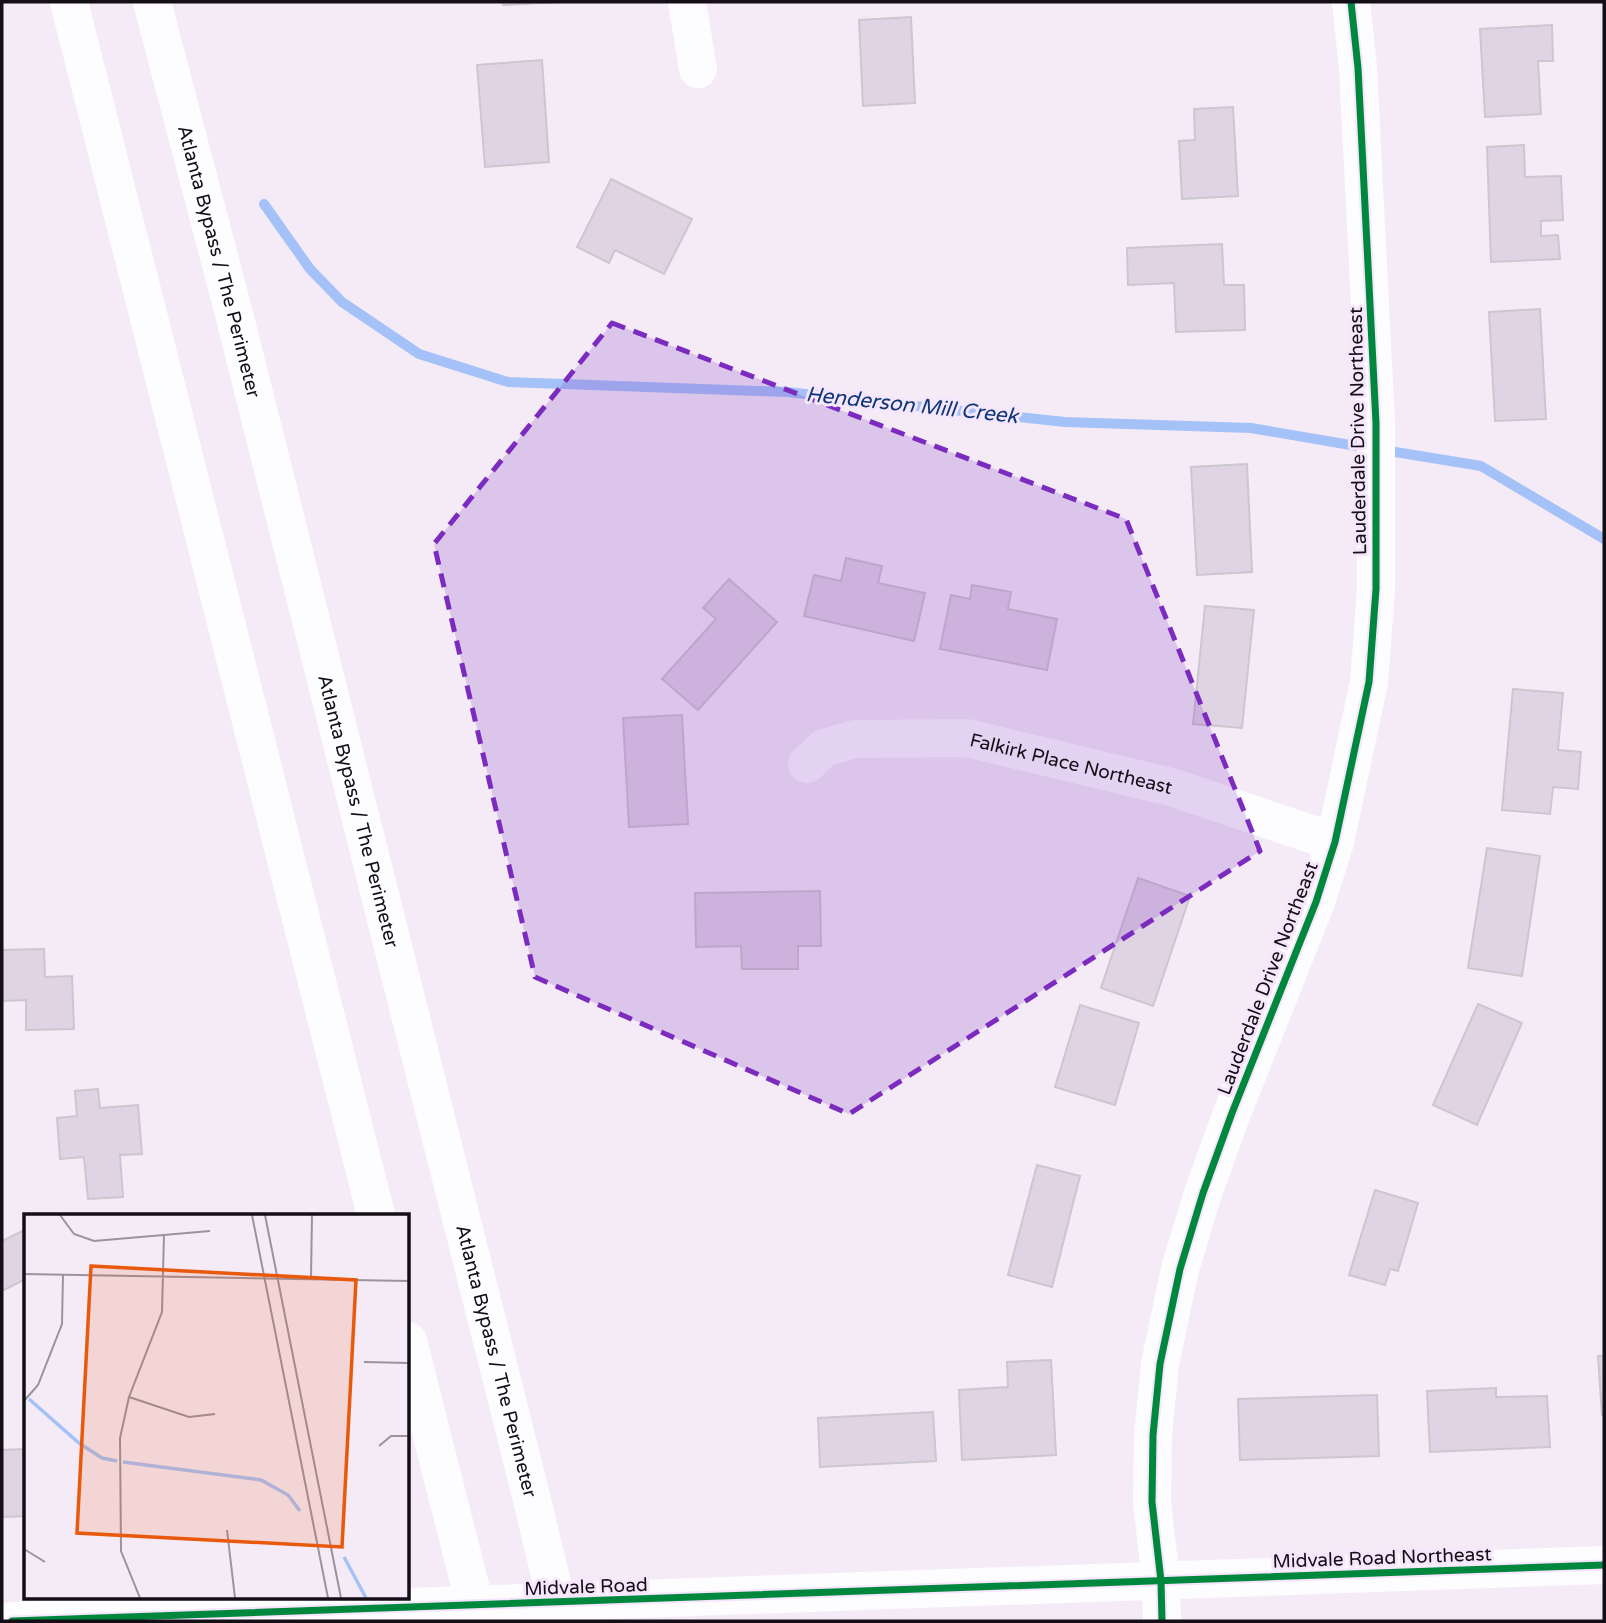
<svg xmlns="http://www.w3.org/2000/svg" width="1606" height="1623" font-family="'Varela Round',sans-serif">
	<rect width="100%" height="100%" fill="#f4ebf7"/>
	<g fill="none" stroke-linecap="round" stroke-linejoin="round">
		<g stroke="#a5c2f8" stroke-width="10">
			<polyline points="264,204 310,269 342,302 419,354 508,382 787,392 1065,422 1251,428 1368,448"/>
			<polyline points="1383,450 1481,466 1604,539"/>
		</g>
	</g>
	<g fill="#e0d4e4" stroke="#ccc6cf" stroke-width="2">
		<polygon points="502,2 562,2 503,5"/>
		<polygon points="911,17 915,103 863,106 859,20"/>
		<polygon points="1552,25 1553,61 1538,61 1541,114 1485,117 1480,29"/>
		<polygon points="542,60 549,162 485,167 477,65"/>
		<polygon points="1233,107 1238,196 1182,199 1179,141 1195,140 1194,109"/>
		<polygon points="1524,145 1525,177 1561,176 1563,220 1541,221 1541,236 1558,235 1560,259 1491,262 1487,147"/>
		<polygon points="611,179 692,219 664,274 615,250 609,263 577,247"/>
		<polygon points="1222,244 1224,285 1244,285 1245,330 1176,332 1174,283 1128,285 1127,248"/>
		<polygon points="1540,309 1546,419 1495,421 1489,312"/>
		<polygon points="1247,464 1252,572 1197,575 1191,467"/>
		<polygon points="846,558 882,566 878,583 925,593 914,641 804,616 814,575 841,581"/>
		<polygon points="729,579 777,622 698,710 662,679 716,619 703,608"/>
		<polygon points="972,585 1011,592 1008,609 1057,619 1047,670 940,649 951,595 970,599"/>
		<polygon points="1205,606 1254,610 1242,728 1193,724"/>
		<polygon points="1513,689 1563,693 1558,750 1581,752 1578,789 1553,787 1550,814 1502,810"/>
		<polygon points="682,715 688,824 629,827 623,718"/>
		<polygon points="1487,848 1540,856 1522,976 1468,968"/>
		<polygon points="1138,878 1190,896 1153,1006 1101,988"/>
		<polygon points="820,891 821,946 798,946 798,969 742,969 741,946 696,947 695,893"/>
		<polygon points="44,949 45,977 72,976 74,1029 26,1030 26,1000 2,1001 2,950"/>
		<polygon points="1478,1004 1522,1023 1477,1125 1433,1105"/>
		<polygon points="1080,1005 1139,1023 1115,1105 1055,1087"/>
		<polygon points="98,1089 100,1108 138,1105 142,1154 120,1155 123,1197 88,1199 84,1157 60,1159 57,1118 77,1116 75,1091"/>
		<polygon points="1037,1165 1080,1176 1052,1287 1008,1275"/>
		<polygon points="1375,1190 1418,1203 1398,1271 1390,1269 1385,1285 1349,1275"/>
		<polygon points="26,1229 26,1279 2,1291 2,1241"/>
		<polygon points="1598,1356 1604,1356 1604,1415 1602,1415"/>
		<polygon points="1051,1360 1056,1455 962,1460 959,1390 1008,1387 1007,1362"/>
		<polygon points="1496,1388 1496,1397 1547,1396 1550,1447 1430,1452 1427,1391"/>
		<polygon points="1377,1395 1379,1456 1240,1460 1238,1399"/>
		<polygon points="933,1412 936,1461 820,1467 818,1418"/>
		<polygon points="26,1449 26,1516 2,1517 2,1450"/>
	</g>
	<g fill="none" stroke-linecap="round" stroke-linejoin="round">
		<g stroke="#fdfcfe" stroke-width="38">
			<polyline points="687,2 698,69"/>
			<path id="s1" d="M807 764 824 748 855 739 967 738 1171 787 1335 842"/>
			<polyline points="12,1621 1604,1565"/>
			<polyline points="1162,1621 1161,1581 1152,1502 1153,1435 1160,1364 1180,1269 1203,1193 1232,1113 1316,902 1335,842 1369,682 1376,589 1376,423 1358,68 1351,2"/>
		</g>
		<g stroke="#fdfcfe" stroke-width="38">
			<polyline points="69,2 376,1215"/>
			<path id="s2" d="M152 2 233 310 532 1500 561 1621"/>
			<polyline points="408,1341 479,1621"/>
		</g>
		<defs>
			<g id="cycleway">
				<polyline points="12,1621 1604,1565"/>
				<polyline points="1162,1621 1161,1581 1152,1502 1153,1435 1160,1364 1180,1269 1203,1193 1232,1113 1316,902 1335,842 1369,682 1376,589 1376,423 1358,68 1351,2"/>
			</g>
		</defs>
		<use href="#cycleway" stroke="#f6e6fc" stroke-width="11"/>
		<use href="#cycleway" stroke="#00873e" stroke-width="7"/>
	</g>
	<path fill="#7b2cbf" fill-opacity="0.2" stroke="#7b2cbf" stroke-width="5" stroke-dasharray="14 9" stroke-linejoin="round" d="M612 323 1126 519 1260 851 849 1114 535 977 434 544Z"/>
	<g text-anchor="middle" stroke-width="6" stroke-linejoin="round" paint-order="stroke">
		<g font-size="19" fill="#140f16" stroke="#f6e6fc">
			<text dy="7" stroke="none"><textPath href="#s2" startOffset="268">Atlanta Bypass / The Perimeter</textPath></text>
			<text transform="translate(1357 431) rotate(-91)" y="7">Lauderdale Drive Northeast</text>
			<text dy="7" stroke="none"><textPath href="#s1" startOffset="275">Falkirk Place Northeast</textPath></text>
			<text dy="7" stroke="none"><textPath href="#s2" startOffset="835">Atlanta Bypass / The Perimeter</textPath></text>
			<text transform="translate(1267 978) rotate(-69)" y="7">Lauderdale Drive Northeast</text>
			<text dy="7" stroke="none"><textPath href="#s2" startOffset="1402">Atlanta Bypass / The Perimeter</textPath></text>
			<text transform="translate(1382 1557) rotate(-2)" y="7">Midvale Road Northeast</text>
			<text transform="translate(586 1586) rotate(-2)" y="7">Midvale Road</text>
		</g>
		<g font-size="21" font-style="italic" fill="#0d3675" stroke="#f6e6fc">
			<text transform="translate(912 405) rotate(6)" y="7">Henderson Mill Creek</text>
		</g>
	</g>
	<g transform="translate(24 1214)">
		<rect width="385" height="385" fill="#f4ebf7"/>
		<path fill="none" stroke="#a5c2f8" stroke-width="3.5" d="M5 185 55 229 78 244 93 247M99 248 237 266 264 281 276 297M320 343 342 384"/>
		<path fill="none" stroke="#9a939d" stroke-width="2" d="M36 1 50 20 70 27 186 17M228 1 304 384M241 1 317 384M0 60 385 67M287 65 288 1M340 148 385 149M105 183 165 203 191 200M0 187 14 171 38 110 39 61M355 232 367 222H385M203 316 211 384M0 335 21 348M116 384 97 337 96 224 105 183 138 98 140 21"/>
		<path fill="#e8590c" fill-opacity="0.15" stroke="#e8590c" stroke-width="3.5" d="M67 52 332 66 318 333 53 319Z"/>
		<rect width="385" height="385" fill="none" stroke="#140f16" stroke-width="3.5"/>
	</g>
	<rect width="1606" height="1623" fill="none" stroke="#140f16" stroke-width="7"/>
</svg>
